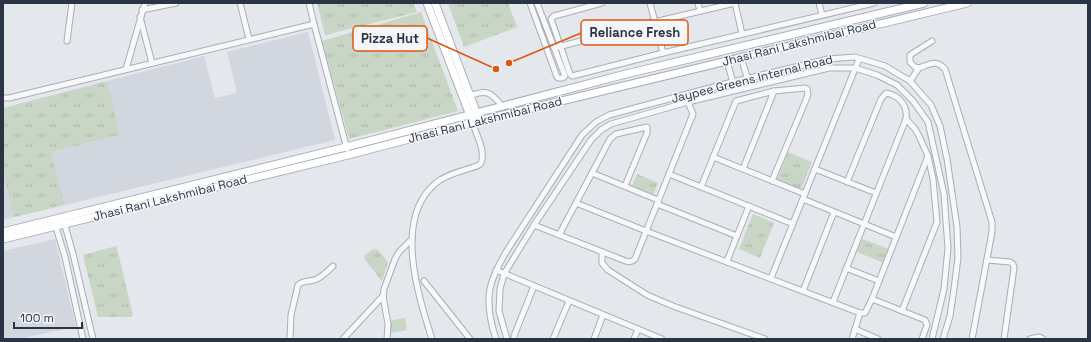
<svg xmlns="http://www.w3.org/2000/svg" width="1091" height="342" font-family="'Space Grotesk',sans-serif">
	<defs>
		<pattern id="grass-tufts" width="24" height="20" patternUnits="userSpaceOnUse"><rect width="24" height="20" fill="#c9d6c5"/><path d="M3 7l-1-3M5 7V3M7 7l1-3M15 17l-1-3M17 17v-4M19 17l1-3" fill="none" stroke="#adb8ab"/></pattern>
	</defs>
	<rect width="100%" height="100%" fill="#e4e7ec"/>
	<g fill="#d2d6de">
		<polygon points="308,32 335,140 65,205 51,152 120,135 107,81 204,56 215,98 237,93 227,52"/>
		<polygon points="3,172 14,217 3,220"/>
		<polygon points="55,239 76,327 17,339 3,339 3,251"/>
	</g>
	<g fill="url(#grass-tufts)">
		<polygon points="317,3 413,3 417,12 325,35"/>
		<polygon points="448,3 508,3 517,27 464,47"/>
		<polygon points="421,12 458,111 349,139 322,41"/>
		<polygon points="107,81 120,135 51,152 65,205 14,217 3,172 3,108"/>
		<polygon points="788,152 812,162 801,189 777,180"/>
		<polygon points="637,174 658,183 653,195 632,186"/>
		<polygon points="753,214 774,223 760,258 739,249"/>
		<polygon points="862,239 889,249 884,263 857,252"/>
		<polygon points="116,246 117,248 133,315 132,317 98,317 83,255"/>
		<polygon points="373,249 378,250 388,262 382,281 365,260 364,256"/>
		<polygon points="405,318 407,330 389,333 389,321"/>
	</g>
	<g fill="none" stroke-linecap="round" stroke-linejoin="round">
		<defs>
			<g id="street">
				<polyline points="240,3 249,39"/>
				<polyline points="309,3 314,24 347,149"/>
				<polyline points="530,3 557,77 558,78 563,78 565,76 537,3"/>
				<polyline points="602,3 558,15 554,16 551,19 570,74 572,76 663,53 874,3"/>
				<polyline points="650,3 663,53"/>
				<polyline points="698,3 700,11"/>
				<polyline points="735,3 742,34"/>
				<polyline points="819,3 822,15"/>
				<polyline points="142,10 176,3"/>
				<polyline points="140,17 152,63"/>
				<polyline points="67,41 72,3"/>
				<polyline points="554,48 654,22 735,3"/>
				<polyline points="741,57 750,87"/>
				<polyline points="727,61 735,90"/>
				<path d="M919 68C930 64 936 59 945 69L992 222V232L972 339"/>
				<polyline points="126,69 145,3"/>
				<polyline points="910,81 919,68 915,67 910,62 910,55 932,41"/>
				<path d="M470 96C486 89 491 92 502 106"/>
				<polyline points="3,98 9,98 314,24"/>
				<polyline points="713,157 805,194"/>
				<polyline points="743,169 774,91"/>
				<polyline points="815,169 876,193"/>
				<polyline points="592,173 658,200"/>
				<polyline points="669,174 793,224"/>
				<polyline points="701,187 736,101 774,91 805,88 807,89 808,95 772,181"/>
				<polyline points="803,199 896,237"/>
				<polyline points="576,203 646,231 860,313 865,313 872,299 928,156"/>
				<polyline points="657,204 737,236"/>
				<polyline points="64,222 73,254 93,339"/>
				<polyline points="55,224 65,257 83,339"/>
				<path d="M534 225 623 260C628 262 631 263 635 259L693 114 688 102"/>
				<polyline points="559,235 610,139 616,134 647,127 647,133 625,186"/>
				<polyline points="602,252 602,263 608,270 647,295 673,306 765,339"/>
				<polyline points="987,260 1010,262 1013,264 1014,268 1004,339"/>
				<polyline points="727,261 749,206"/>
				<polyline points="846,268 879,281"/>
				<polyline points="496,270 662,339"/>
				<polyline points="771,278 859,59"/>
				<polyline points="424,281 470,339"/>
				<polyline points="803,291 834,212"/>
				<polyline points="872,299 925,320 927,325 922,339"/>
				<path d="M833 302 906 119C908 106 899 95 886 93L881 99 847 182"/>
				<polyline points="902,311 937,222 933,179 928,156 919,136 915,129 906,119"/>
				<polyline points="855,329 878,339"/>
				<polyline points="514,336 534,286"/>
				<path d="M290 339 291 315 298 285C303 280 311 282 317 279 323 276 328 271 333 266"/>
				<polyline points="343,339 383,296"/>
				<polyline points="387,339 388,324 383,296 384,289 395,259 399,252 412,239"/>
				<path d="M432 339C418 295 393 218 436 183 448 173 465 171 479 165L481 163C486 151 476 134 472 122"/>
				<path d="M496 339C491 324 487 305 490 289 492 276 500 263 506 252L582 135 596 122 609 115 732 82 828 59 855 57 885 66 910 81 931 105 940 126 947 159 957 227 958 258 954 289 950 316 943 339"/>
				<polyline points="507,339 499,311 500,289 504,274 534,225 591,140 601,130 611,124 688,102 829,68 855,68 877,75 897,85 913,101 928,122 944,194 948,248 944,289 932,339"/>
				<polyline points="553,339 569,301"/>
				<polyline points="594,339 603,315"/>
				<polyline points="634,339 638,329"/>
				<polyline points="852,339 860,313"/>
				<polyline points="1030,339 1039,337 1043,339"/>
			</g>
			<g id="secondary">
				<polyline points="427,3 471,118"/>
				<polyline points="435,3 478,117"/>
				<polyline points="3,232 346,147 626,74 924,3"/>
				<polyline points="3,239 348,155 474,122 967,3"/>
			</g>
		</defs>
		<use href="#street" stroke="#a9aeb7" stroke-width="7"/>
		<use href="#secondary" stroke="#a9aeb7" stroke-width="9"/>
		<use href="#street" stroke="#f7f8fa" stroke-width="5"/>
		<use href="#secondary" stroke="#fff" stroke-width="7"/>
	</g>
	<g text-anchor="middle" stroke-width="3" stroke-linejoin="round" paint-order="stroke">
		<g font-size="12" fill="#2b3445" stroke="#f4f6f9">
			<text transform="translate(799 43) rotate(-14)" y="4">Jhasi Rani Lakshmibai Road</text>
			<text transform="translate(752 79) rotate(-14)" y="4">Jaypee Greens Internal Road</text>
			<text transform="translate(485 120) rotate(-14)" y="4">Jhasi Rani Lakshmibai Road</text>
			<text transform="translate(170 198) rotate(-14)" y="4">Jhasi Rani Lakshmibai Road</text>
		</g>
	</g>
	<path fill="none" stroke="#df570f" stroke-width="1.5" d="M509 63L581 33M496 69L427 38"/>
	<g fill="#df570f" stroke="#f4f6f9" stroke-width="1.5">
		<circle cx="509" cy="63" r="4"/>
		<circle cx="496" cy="69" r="4"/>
	</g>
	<g fill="#f4f6f9" stroke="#df570f" stroke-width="1.5">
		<rect x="581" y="20" width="107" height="25" rx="4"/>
		<rect x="353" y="26" width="74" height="25" rx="4"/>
	</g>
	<g font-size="13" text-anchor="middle" font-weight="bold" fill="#2b3445">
		<text x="635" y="37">Reliance Fresh</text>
		<text x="390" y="43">Pizza Hut</text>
	</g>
	<rect width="1091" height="342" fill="none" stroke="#2b3445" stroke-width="8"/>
	<path d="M14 322v6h68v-6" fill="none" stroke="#2b3445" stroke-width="2"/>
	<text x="20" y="322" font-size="12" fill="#2b3445" stroke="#f4f6f9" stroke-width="3" paint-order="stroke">100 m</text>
</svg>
